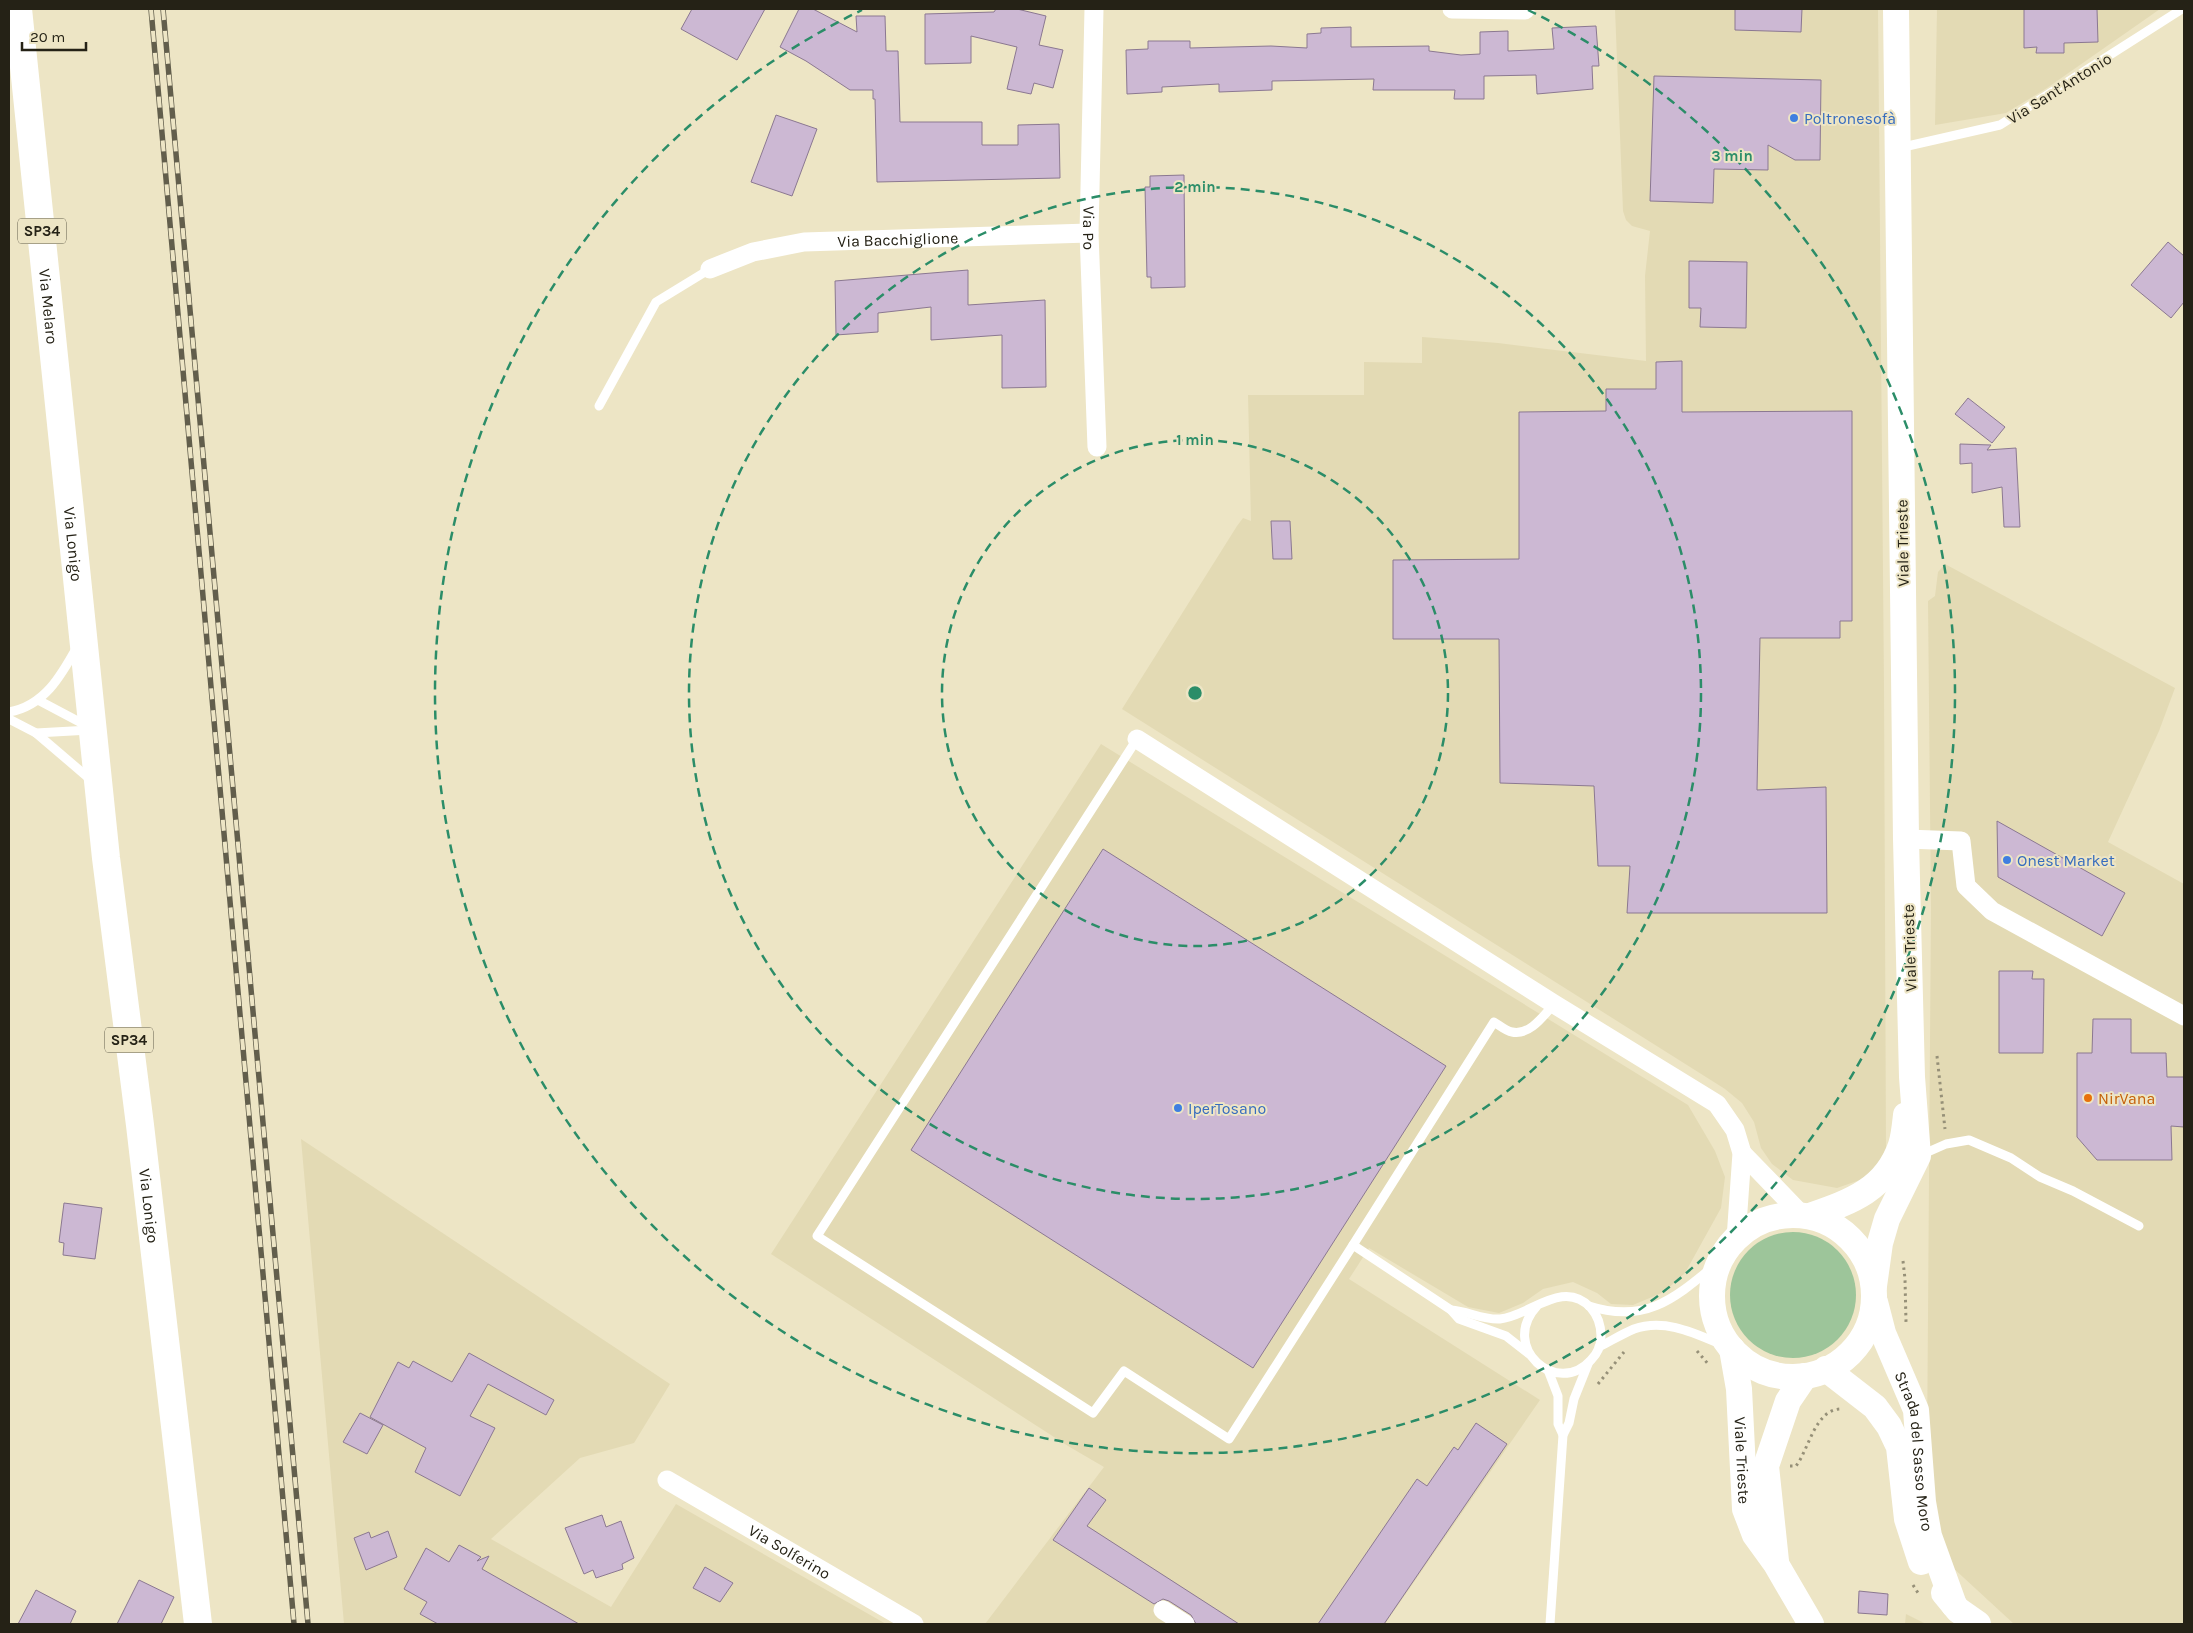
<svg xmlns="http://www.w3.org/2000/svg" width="2193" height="1633" font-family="Karla,sans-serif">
	<rect width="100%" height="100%" fill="#ede5c5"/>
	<g fill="#e3dab4">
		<polygon points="1615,9 1878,9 1884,685 1886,1149 1876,1167 1860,1180 1837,1188 1793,1180 1772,1164 1761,1148 1754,1122 1742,1103 1725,1089 1122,709 1237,526 1243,518 1251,521 1248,395 1364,395 1364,362 1422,363 1422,337 1498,343 1646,361 1645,276 1650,231 1632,226 1626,220 1623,211"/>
		<polygon points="1937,9 2160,9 2047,88 2006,113 1935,125"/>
		<polygon points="1945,564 2175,688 2159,731 2108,842 2184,884 2184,1624 2014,1624 1951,1566 1934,1537 1927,1452 1931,908 1928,601 1935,596 1938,572"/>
		<polygon points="1101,744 1688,1105 1715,1151 1725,1177 1721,1208 1685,1273 1664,1292 1633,1305 1611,1304 1597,1293 1573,1282 1543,1289 1523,1303 1499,1313 1468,1307 1369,1248 1349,1279 1540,1400 1385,1624 985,1624 1104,1467 1068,1446 771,1254"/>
		<polygon points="301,1139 670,1384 634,1443 580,1458 491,1539 611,1607 676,1504 886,1624 344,1624"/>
		<polygon points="1906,1614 1926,1624 1905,1624"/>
	</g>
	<circle fill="#9dc59a" cx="1793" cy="1295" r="63"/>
	<g fill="#ccb8d3" stroke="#8b7891">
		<polygon points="692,9 765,9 737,60 681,29"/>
		<polygon points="799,9 813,9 857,32 856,16 885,16 886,51 898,51 900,122 982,122 982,145 1018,145 1018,125 1059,124 1060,178 877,182 875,99 873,99 873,90 850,90 806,61 780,47"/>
		<polygon points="996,9 1017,9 1046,16 1039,45 1063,50 1053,88 1034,83 1031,94 1007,89 1017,47 971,36 971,63 925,64 925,14 994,12"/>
		<polygon points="1735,9 1802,9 1801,32 1735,30"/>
		<polygon points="2024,9 2097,9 2098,42 2064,43 2064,53 2036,53 2037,47 2024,48"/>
		<polygon points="1596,26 1599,66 1592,66 1593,89 1537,94 1536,75 1484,76 1484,99 1454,99 1455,90 1373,90 1374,79 1272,81 1272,90 1219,92 1219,84 1162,87 1162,92 1127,94 1126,50 1148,49 1148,41 1190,41 1190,48 1271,46 1307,48 1307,34 1321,33 1321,28 1351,27 1351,47 1429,46 1429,51 1461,55 1480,54 1480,32 1508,31 1508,51 1554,49 1552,28"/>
		<polygon points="1654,76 1821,80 1820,160 1795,160 1768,145 1768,170 1714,169 1713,203 1650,201"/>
		<polygon points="776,115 817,129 792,196 751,182"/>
		<polygon points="1184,175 1185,287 1151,288 1151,277 1147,277 1145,187 1150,187 1150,176"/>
		<polygon points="2168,242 2184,256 2184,302 2171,318 2131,285"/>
		<polygon points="1689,261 1747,262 1746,328 1700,327 1701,308 1689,308"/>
		<polygon points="968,270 968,305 1045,300 1046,387 1002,388 1002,335 931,340 931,307 878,313 878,332 836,335 835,281"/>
		<polygon points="1682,361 1682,412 1852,411 1852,621 1840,621 1840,638 1760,638 1757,790 1826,787 1827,913 1627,913 1630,866 1598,866 1594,786 1500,783 1499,639 1393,639 1393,560 1519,559 1519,412 1606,411 1606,389 1656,389 1656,362"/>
		<polygon points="1968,398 2005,427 1992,443 1955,414"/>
		<polygon points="1960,444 1991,445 1987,450 2016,448 2020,527 2004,527 2002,487 1972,493 1972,463 1960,464"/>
		<polygon points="1271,521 1290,521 1292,559 1273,559"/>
		<polygon points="1997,821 2125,893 2102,936 1998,877"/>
		<polygon points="1103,849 1446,1066 1253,1368 911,1150"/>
		<polygon points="1999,971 2033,971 2032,979 2044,979 2043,1053 1999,1053"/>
		<polygon points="2093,1019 2131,1019 2131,1053 2166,1053 2167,1077 2184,1077 2184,1127 2171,1126 2172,1160 2097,1160 2077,1137 2077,1053 2092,1053"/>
		<polygon points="64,1203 102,1208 95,1259 63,1255 64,1243 59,1242"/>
		<polygon points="469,1353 554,1400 546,1415 488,1384 470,1416 495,1428 460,1496 415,1472 426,1448 370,1417 398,1362 409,1368 413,1361 452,1382"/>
		<polygon points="360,1413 383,1425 367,1454 343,1442"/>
		<polygon points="1476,1423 1507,1444 1384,1624 1318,1624 1417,1479 1427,1486 1454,1447 1458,1450"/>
		<polygon points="1089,1488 1106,1500 1087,1526 1239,1624 1196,1624 1191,1615 1169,1601 1163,1599 1154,1604 1053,1540"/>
		<polygon points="602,1515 606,1527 621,1521 634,1558 622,1564 623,1569 596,1578 593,1570 584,1574 565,1528"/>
		<polygon points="388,1531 397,1557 366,1570 354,1538 369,1532 371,1538"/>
		<polygon points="459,1545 481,1557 477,1561 489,1556 482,1569 579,1624 438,1624 420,1614 427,1602 404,1589 426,1548 449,1562"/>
		<polygon points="705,1567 733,1583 720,1602 693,1588"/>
		<polygon points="139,1580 174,1597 161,1624 117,1624"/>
		<polygon points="36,1590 76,1611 70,1624 18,1624"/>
		<polygon points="1859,1591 1888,1594 1887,1615 1858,1613"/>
	</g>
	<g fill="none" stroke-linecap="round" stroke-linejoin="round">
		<g stroke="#969078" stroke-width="3" stroke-dasharray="2.5 4" stroke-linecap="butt">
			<polyline points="1937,1056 1945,1129"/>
			<polyline points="1903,1261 1905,1279 1906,1322"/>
			<polyline points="1697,1351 1709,1365"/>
			<polyline points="1598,1384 1624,1352"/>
			<path d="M1790 1466H1796C1809 1449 1815 1410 1840 1409"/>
			<polyline points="1913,1585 1920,1596"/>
		</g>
		<g stroke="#fff" stroke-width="9">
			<polyline points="1899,148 2000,125 2182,9"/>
			<polyline points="599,406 656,302 710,269"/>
			<polyline points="38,700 89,727"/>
			<path d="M9 712C44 706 61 676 77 647"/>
			<polyline points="9,719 36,733 90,730"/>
			<polyline points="36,733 91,780"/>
			<polyline points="1137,739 817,1236 1093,1413 1124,1371 1229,1439 1353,1245"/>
			<polyline points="1921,1155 1946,1144 1969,1140 2011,1158 2040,1177 2073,1191 2139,1226"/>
			<path d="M1589 1306C1648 1325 1677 1296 1720 1261"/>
			<path d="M1451 1310C1468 1311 1482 1320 1500 1319 1530 1316 1563 1278 1591 1308 1598 1316 1601 1325 1601 1336 1601 1345 1597 1354 1591 1360 1557 1398 1499 1347 1537 1306"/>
			<path d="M1599 1347C1611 1341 1622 1334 1634 1329 1667 1317 1700 1336 1730 1348"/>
			<path d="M1529 1354 1506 1336 1459 1319 1451 1310 1353 1245 1494 1022C1499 1025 1506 1031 1512 1032 1530 1036 1544 1015 1554 1004"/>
			<polyline points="1548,1370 1558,1396 1558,1424 1563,1435"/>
			<polyline points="1550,1624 1563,1435 1569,1423 1574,1399 1588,1364"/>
		</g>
		<g stroke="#fff" stroke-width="19">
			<path id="s1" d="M1094 9 1089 233 1097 447"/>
			<polyline points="1452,9 1525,10"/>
			<path id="s2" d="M710 269 753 252 804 242 1089 233"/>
			<polyline points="1137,739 1554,1004 1717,1104 1735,1130 1742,1153 1736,1239"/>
			<polyline points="1906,839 1961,841 1966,886 1992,911 2184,1016"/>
			<polyline points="1742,1153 1801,1214"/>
			<path id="s3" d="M667 1480 914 1624"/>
			<polyline points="1163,1610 1185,1624"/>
		</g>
		<g stroke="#fff" stroke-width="26">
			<circle cx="1793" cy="1296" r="81"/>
			<path d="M1810 1216C1850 1202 1886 1190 1901 1145 1904 1136 1905 1124 1906 1115"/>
			<polyline points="1874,1286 1880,1243 1887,1219 1918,1156 1912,1077 1906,839 1896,9"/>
			<path id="s4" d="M1875 1302 1883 1333 1916 1410 1923 1502 1929 1536 1954 1605"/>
			<path id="s5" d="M1732 1349 1739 1389 1745 1509 1755 1535 1776 1564 1811 1624"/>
			<polyline points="1826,1369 1875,1407 1889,1426 1899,1447 1907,1519 1921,1562"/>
			<polyline points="1776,1561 1766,1466 1788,1401 1805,1376"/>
			<polyline points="1944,1593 1958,1610 1978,1624"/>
		</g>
		<path stroke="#fff" stroke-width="28" id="s6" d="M18 9 106 858 140 1125 198 1624"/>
		<defs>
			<g id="rail">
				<polyline points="151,9 294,1624"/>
				<polyline points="163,9 308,1624"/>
			</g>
		</defs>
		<use href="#rail" stroke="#625e4c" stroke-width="5.5"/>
		<use href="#rail" stroke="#ede5c5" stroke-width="4" stroke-dasharray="11" stroke-linecap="butt"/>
	</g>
	<g fill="none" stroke="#2b8d68" stroke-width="2.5" stroke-dasharray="9 6">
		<circle cx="1195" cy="693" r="253"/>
		<circle cx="1195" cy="693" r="506"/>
		<path d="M1528 10A760 760 0 1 1 862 10"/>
	</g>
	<g fill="#3f7fe0" stroke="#ede5c5" stroke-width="2">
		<circle cx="1794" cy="118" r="5"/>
		<circle cx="2007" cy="860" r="5"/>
		<circle cx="1178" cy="1108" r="5"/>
	</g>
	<circle fill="#e8710a" stroke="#ede5c5" stroke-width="2" cx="2088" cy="1098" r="5"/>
	<g text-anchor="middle" stroke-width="4" stroke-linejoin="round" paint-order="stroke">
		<g fill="#ede5c5" stroke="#615c4a" stroke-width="1">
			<rect x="18" y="218.5" width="48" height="25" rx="4"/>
			<rect x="105" y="1027.5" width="48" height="25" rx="4"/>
		</g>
		<g font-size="15" font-weight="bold" fill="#252216">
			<text x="42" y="236">SP34</text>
			<text x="129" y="1045">SP34</text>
		</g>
		<g font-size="16" fill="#252216" stroke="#ede5c5">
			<text transform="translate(2059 88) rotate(-32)" y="6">Via Sant'Antonio</text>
			<text dy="6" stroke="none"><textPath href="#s1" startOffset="219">Via Po</textPath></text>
			<text dy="6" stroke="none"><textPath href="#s2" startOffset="192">Via Bacchiglione</textPath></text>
			<text dy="6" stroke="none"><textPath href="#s6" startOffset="299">Via Melaro</textPath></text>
			<text transform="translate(1902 543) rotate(-91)" y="6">Viale Trieste</text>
			<text dy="6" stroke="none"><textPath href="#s6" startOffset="538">Via Lonigo</textPath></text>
			<text transform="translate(1909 948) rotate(-92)" y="6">Viale Trieste</text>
			<text dy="6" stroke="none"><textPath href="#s6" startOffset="1204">Via Lonigo</textPath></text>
			<text dy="6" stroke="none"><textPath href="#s4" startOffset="156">Strada del Sasso Moro</textPath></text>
			<text dy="6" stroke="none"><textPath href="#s5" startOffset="112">Viale Trieste</textPath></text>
			<text dy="6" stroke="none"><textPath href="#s3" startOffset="142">Via Solferino</textPath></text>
		</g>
		<g font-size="16" fill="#366cbe" stroke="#ede5c5" text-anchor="start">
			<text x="1804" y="124">Poltronesofà</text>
			<text x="2017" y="866">Onest Market</text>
			<text x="1188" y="1114">IperTosano</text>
		</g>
		<g font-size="16" fill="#c56008" stroke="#ede5c5" text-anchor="start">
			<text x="2098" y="1104">NirVana</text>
		</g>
	</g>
	<circle cx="1195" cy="693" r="8" fill="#2b8d68" stroke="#ede5c5" stroke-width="2.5"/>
	<g font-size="15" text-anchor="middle" font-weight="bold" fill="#2b8d68" stroke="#ede5c5" stroke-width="4" stroke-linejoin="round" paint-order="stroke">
		<text x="1732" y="161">3 min</text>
		<text x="1195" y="192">2 min</text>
		<text x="1195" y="445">1 min</text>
	</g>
	<rect width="2193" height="1633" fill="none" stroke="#252216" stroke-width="20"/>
	<path d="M22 42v8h64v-8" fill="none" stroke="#252216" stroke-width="2.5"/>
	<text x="30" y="42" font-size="15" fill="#252216" stroke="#ede5c5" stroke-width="4" paint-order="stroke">20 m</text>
</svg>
